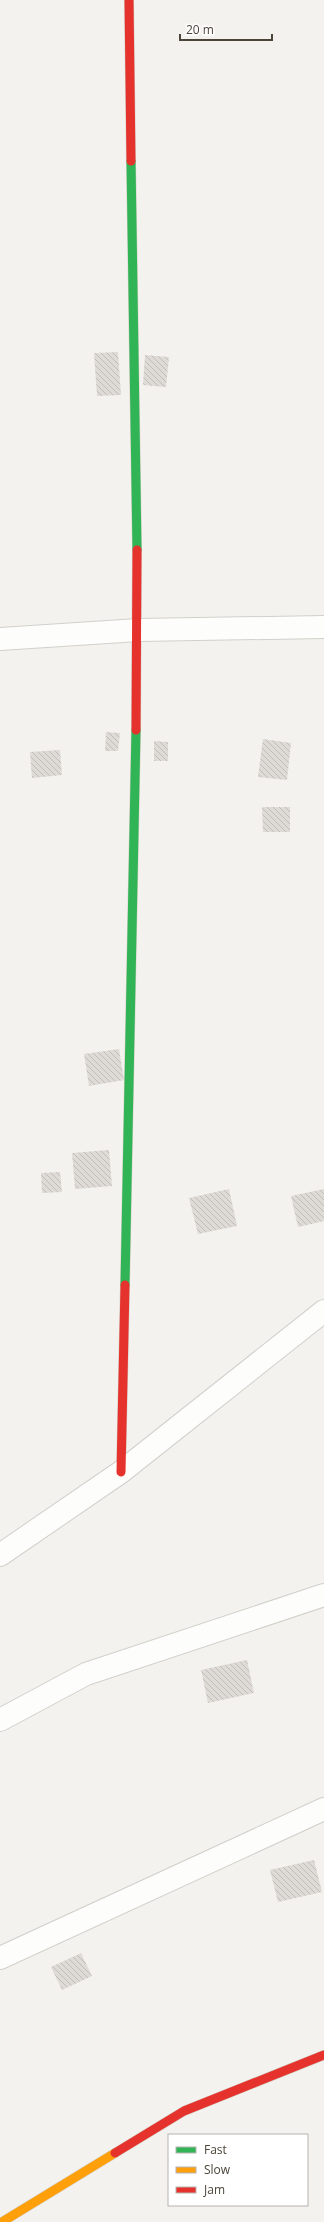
<svg xmlns="http://www.w3.org/2000/svg" width="324" height="2222" font-family="'Open Sans',sans-serif">
	<defs>
		<pattern id="building-back-hatch" width="6" height="6" patternUnits="userSpaceOnUse"><rect width="6" height="6" fill="#dedbd6"/><path d="M-1 5l2 2M0 0l6 6M5-1l2 2" fill="none" stroke="#c0bdb8"/></pattern>
	</defs>
	<rect width="100%" height="100%" fill="#f4f2ee"/>
	<g fill="url(#building-back-hatch)">
		<polygon points="118,352 121,395 97,396 94,353"/>
		<polygon points="145,355 169,357 166,387 143,385"/>
		<polygon points="106,732 120,733 118,751 105,751"/>
		<polygon points="263,739 291,743 287,780 258,777"/>
		<polygon points="154,741 168,742 168,761 154,761"/>
		<polygon points="60,750 62,775 32,778 30,752"/>
		<polygon points="262,807 290,807 290,832 263,832"/>
		<polygon points="119,1049 124,1080 89,1086 84,1054"/>
		<polygon points="109,1150 112,1186 75,1189 72,1153"/>
		<polygon points="60,1172 62,1192 42,1193 41,1173"/>
		<polygon points="229,1189 237,1226 198,1234 189,1198"/>
		<polygon points="324,1189 324,1221 298,1227 291,1196"/>
		<polygon points="247,1660 254,1693 208,1703 201,1670"/>
		<polygon points="314,1860 322,1892 278,1902 270,1870"/>
		<polygon points="81,1953 92,1976 62,1990 51,1967"/>
	</g>
	<g fill="none" stroke-linecap="round" stroke-linejoin="round">
		<defs>
			<g id="street">
				<polyline points="0,639 138,630 324,627"/>
				<polyline points="0,1555 121,1472 324,1311"/>
				<polyline points="0,1720 86,1674 324,1595"/>
				<polyline points="0,1958 324,1809"/>
			</g>
			<g id="fast">
				<polyline points="131,161 137,550"/>
				<polyline points="125,1285 136,730"/>
			</g>
			<polyline id="slow" points="2,2222 115,2153"/>
			<g id="jam">
				<polyline points="129,0 131,161"/>
				<polyline points="136,730 137,550"/>
				<polyline points="121,1472 125,1285"/>
				<polyline points="115,2153 184,2111 324,2055"/>
			</g>
		</defs>
		<use href="#street" stroke="#d2d0cb" stroke-width="24"/>
		<use href="#fast" stroke="#d3cfc5" stroke-width="10"/>
		<use href="#slow" stroke="#d3cfc5" stroke-width="10"/>
		<use href="#jam" stroke="#d3cfc5" stroke-width="10"/>
		<use href="#street" stroke="#fdfdfc" stroke-width="22"/>
		<use href="#fast" stroke="#30b455" stroke-width="9"/>
		<use href="#slow" stroke="#ff9f0a" stroke-width="9"/>
		<use href="#jam" stroke="#e5322d" stroke-width="9"/>
	</g>
	<rect x="168" y="2134" width="140" height="72" fill="#ffffff" stroke="#b7b4b0"/>
	<rect x="176" y="2147" width="20" height="6" fill="#30b455" stroke="#b7b4b0"/>
	<text x="204" y="2154" font-size="12" fill="#4b4439">Fast</text>
	<rect x="176" y="2167" width="20" height="6" fill="#ff9f0a" stroke="#b7b4b0"/>
	<text x="204" y="2174" font-size="12" fill="#4b4439">Slow</text>
	<rect x="176" y="2187" width="20" height="6" fill="#e5322d" stroke="#b7b4b0"/>
	<text x="204" y="2194" font-size="12" fill="#4b4439">Jam</text>
	<path d="M180 34v6h92v-6" fill="none" stroke="#4b4439" stroke-width="2"/>
	<text x="186" y="34" font-size="12" fill="#4b4439" stroke="#ffffff" stroke-width="3" paint-order="stroke">20 m</text>
</svg>
